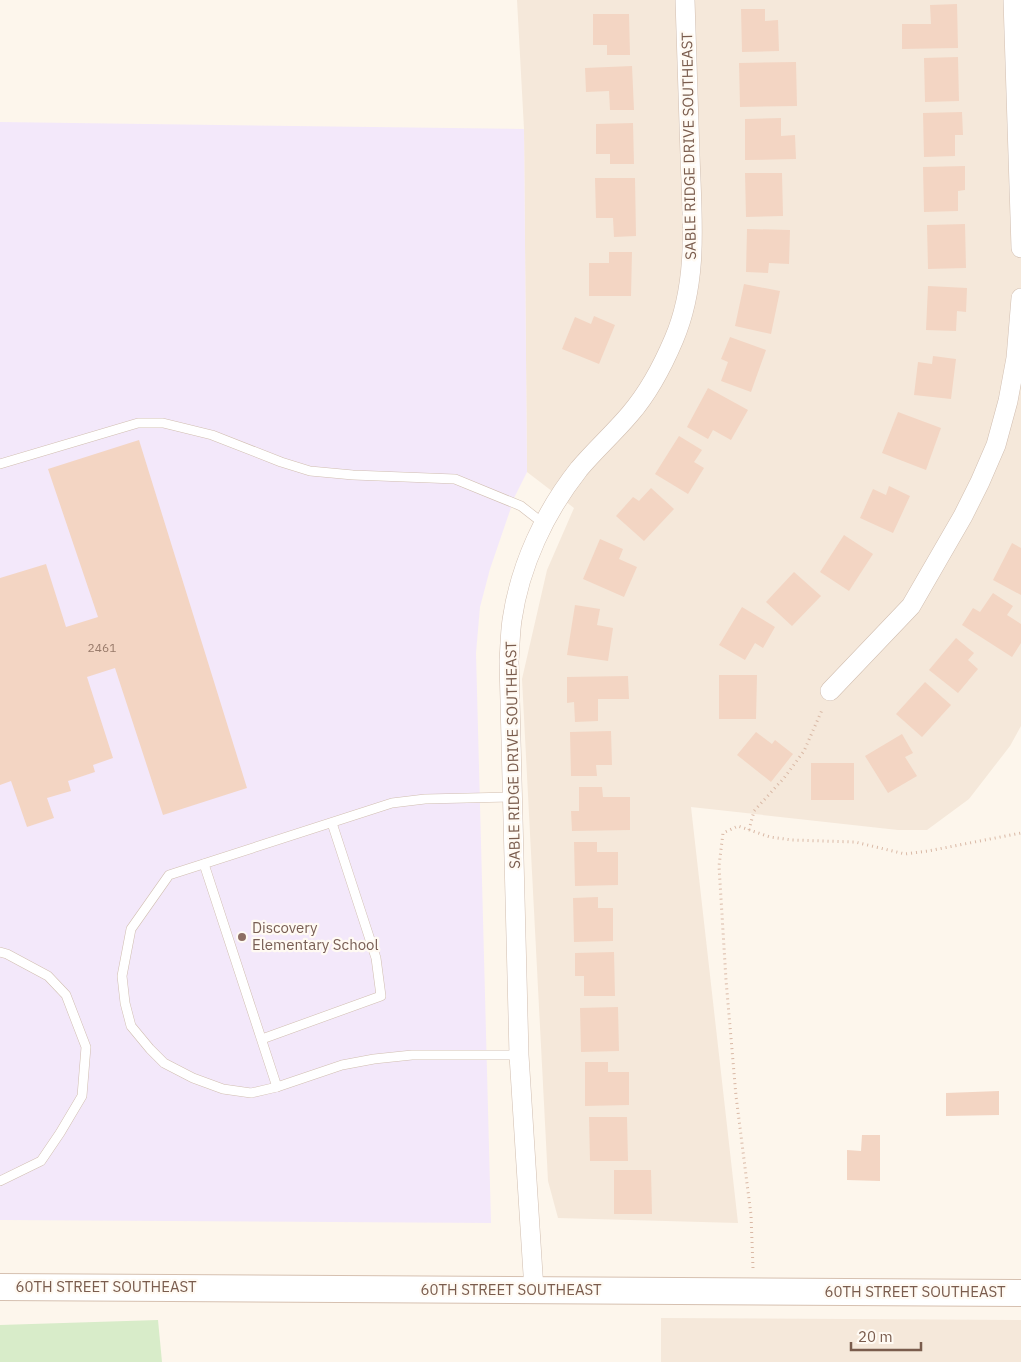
<svg xmlns="http://www.w3.org/2000/svg" width="1021" height="1362" font-family="'IBM Plex Sans',sans-serif">
	<rect width="100%" height="100%" fill="#fdf6ec"/>
	<g fill="#f5e8da">
		<polygon points="517,0 1021,0 1021,726 1010,746 969,799 927,830 898,830 691,807 738,1223 558,1218 548,1181 522,679 547,570 574,508 527,472 524,129"/>
		<polygon points="661,1318 1021,1320 1021,1362 661,1362"/>
	</g>
	<polygon fill="#f3e8fa" points="0,122 524,129 527,472 515,496 490,569 480,607 476,653 491,1223 0,1220"/>
	<polygon fill="#d8ecc9" points="158,1320 162,1362 0,1362 0,1325"/>
	<g fill="#f3d5c3">
		<polygon points="957,4 958,48 902,49 902,24 931,24 930,5"/>
		<polygon points="741,9 765,9 765,21 778,20 779,51 742,52"/>
		<polygon points="593,14 629,14 630,55 607,55 607,45 593,45"/>
		<polygon points="958,57 959,101 925,102 924,58"/>
		<polygon points="796,62 797,106 740,107 739,63"/>
		<polygon points="632,66 634,110 610,110 609,91 586,92 585,68"/>
		<polygon points="962,112 963,135 955,135 955,156 924,157 923,113"/>
		<polygon points="781,118 781,136 795,135 796,159 745,160 745,119"/>
		<polygon points="633,123 634,164 610,164 610,154 596,154 596,124"/>
		<polygon points="965,166 965,190 958,191 958,211 924,212 923,167"/>
		<polygon points="745,173 782,173 783,216 746,217"/>
		<polygon points="595,178 635,178 636,236 614,237 613,218 596,218"/>
		<polygon points="965,224 966,268 928,269 927,225"/>
		<polygon points="747,229 790,230 789,264 769,263 768,273 746,272"/>
		<polygon points="609,252 632,252 631,296 589,296 589,263 609,263"/>
		<polygon points="744,284 780,291 771,334 735,326"/>
		<polygon points="928,286 967,288 966,312 957,311 956,331 926,330"/>
		<polygon points="594,316 615,325 599,364 562,349 575,317 591,324"/>
		<polygon points="730,337 766,350 751,392 721,381 728,362 721,359"/>
		<polygon points="933,356 956,359 951,399 914,395 918,362 932,364"/>
		<polygon points="708,388 748,410 731,440 713,430 708,439 687,427"/>
		<polygon points="898,412 941,428 926,470 882,453"/>
		<polygon points="679,436 702,450 694,462 704,468 688,494 655,474"/>
		<polygon points="139,440 247,788 163,815 115,668 87,677 113,758 93,765 95,772 68,781 71,791 47,798 54,818 27,827 11,781 0,785 0,578 46,564 66,627 98,617 48,469"/>
		<polygon points="889,486 910,496 893,533 860,518 873,489 886,495"/>
		<polygon points="651,488 674,509 644,541 616,516 633,497 639,501"/>
		<polygon points="844,535 873,554 849,591 820,572"/>
		<polygon points="600,539 623,549 619,559 637,567 624,597 583,579"/>
		<polygon points="1012,543 1021,548 1021,595 993,580"/>
		<polygon points="794,572 821,596 792,626 766,602"/>
		<polygon points="993,593 1013,606 1007,615 1021,624 1021,643 1012,657 962,625 973,608 980,612"/>
		<polygon points="575,605 600,609 597,625 613,628 608,661 567,655"/>
		<polygon points="742,607 775,627 763,648 755,643 745,660 719,645"/>
		<polygon points="956,638 974,653 968,660 978,669 958,693 929,670"/>
		<polygon points="719,675 757,675 756,719 719,719"/>
		<polygon points="628,676 629,699 598,699 598,721 575,722 574,702 567,703 567,677"/>
		<polygon points="925,682 951,705 922,737 896,714"/>
		<polygon points="611,731 612,765 596,765 597,776 571,776 570,732"/>
		<polygon points="756,732 772,744 775,740 793,754 771,782 737,755"/>
		<polygon points="902,734 913,753 905,757 917,776 888,793 865,756"/>
		<rect x="811" y="763" width="43" height="37"/>
		<polygon points="579,787 602,787 603,797 630,797 630,830 572,831 571,811 579,811"/>
		<polygon points="574,842 597,842 597,852 618,852 618,885 575,886"/>
		<polygon points="598,897 598,908 613,908 613,941 574,942 573,898"/>
		<polygon points="614,952 615,996 584,996 584,976 575,976 575,953"/>
		<polygon points="618,1007 619,1051 581,1052 580,1008"/>
		<polygon points="585,1062 608,1062 608,1072 629,1072 629,1105 585,1106"/>
		<polygon points="999,1091 999,1115 946,1116 946,1093"/>
		<polygon points="589,1117 627,1117 628,1161 590,1161"/>
		<polygon points="862,1135 880,1135 880,1181 847,1180 847,1150 861,1151"/>
		<polygon points="614,1170 651,1170 652,1214 614,1214"/>
	</g>
	<g fill="none" stroke-linecap="round" stroke-linejoin="round">
		<defs>
			<g id="service">
				<polyline points="0,464 138,423 163,423 212,435 281,462 310,471 353,475 455,479 521,506 544,524"/>
				<polyline points="512,797 425,799 392,803 169,875 131,929 122,976 125,1003 131,1026 150,1049 164,1063 193,1078 223,1089 251,1093 277,1087 342,1065 374,1059 412,1055 519,1055"/>
				<polyline points="204,864 277,1087"/>
				<polyline points="0,952 7,954 48,976 66,995 86,1047 82,1096 60,1133 41,1161 0,1181"/>
				<polyline points="262,1039 381,996 376,958 332,823"/>
			</g>
			<g id="minor">
				<polyline points="1013,0 1021,248"/>
				<polyline points="830,691 911,606 963,516 980,482 996,445 1008,401 1016,358 1021,298"/>
				<path d="M534 1290 519 1055 509 661C510 648 510 634 512 620 520 565 545 512 579 469 595 450 614 433 630 414 649 392 663 365 674 339 699 280 692 217 690 155 688 104 687 52 685 0"/>
			</g>
			<polyline id="secondary" points="0,1287 1021,1293"/>
		</defs>
		<use href="#service" stroke="#d1beb0" stroke-width="10"/>
		<use href="#minor" stroke="#d1beb0" stroke-width="20"/>
		<use href="#secondary" stroke="#d6c0b0" stroke-width="28"/>
		<g stroke="#d9b8a5" stroke-width="3" stroke-dasharray="1 4" stroke-linecap="butt">
			<polyline points="749,830 754,811 784,778 804,751 822,710"/>
			<polyline points="753,1268 751,1215 736,1096 726,980 719,866 723,833 738,826 770,837 792,840 855,842 905,854 928,851 1021,833"/>
		</g>
		<use href="#service" stroke="#fff" stroke-width="9"/>
		<use href="#minor" stroke="#fff" stroke-width="19"/>
		<use href="#secondary" stroke="#fff" stroke-width="26"/>
	</g>
	<circle fill="#8d6e63" stroke="#fffaf3" stroke-width="2" cx="242" cy="937" r="5"/>
	<g text-anchor="middle" stroke-width="4.5" stroke-linejoin="round" paint-order="stroke">
		<g font-size="12" fill="#987a6a">
			<text x="102" y="652">2461</text>
		</g>
		<g font-size="15" fill="#7a5c4d" stroke="#fffaf3">
			<text transform="translate(689 146) rotate(-91)" y="5">SABLE RIDGE DRIVE SOUTHEAST</text>
			<text transform="translate(513 755) rotate(-91)" y="5">SABLE RIDGE DRIVE SOUTHEAST</text>
			<text x="106" y="1292">60TH STREET SOUTHEAST</text>
			<text x="511" y="1295">60TH STREET SOUTHEAST</text>
			<text x="915" y="1297">60TH STREET SOUTHEAST</text>
		</g>
		<g font-size="15" fill="#785e54" stroke="#fffaf3" text-anchor="start">
			<text x="252" y="933">Discovery<tspan x="252" dy="17">Elementary School</tspan></text>
		</g>
	</g>
	<path d="M851 1342v8h70v-8" fill="none" stroke="#7a5c4d" stroke-width="2.5"/>
	<text x="858" y="1342" font-size="15" fill="#7a5c4d" stroke="#fffaf3" stroke-width="4" paint-order="stroke">20 m</text>
</svg>
